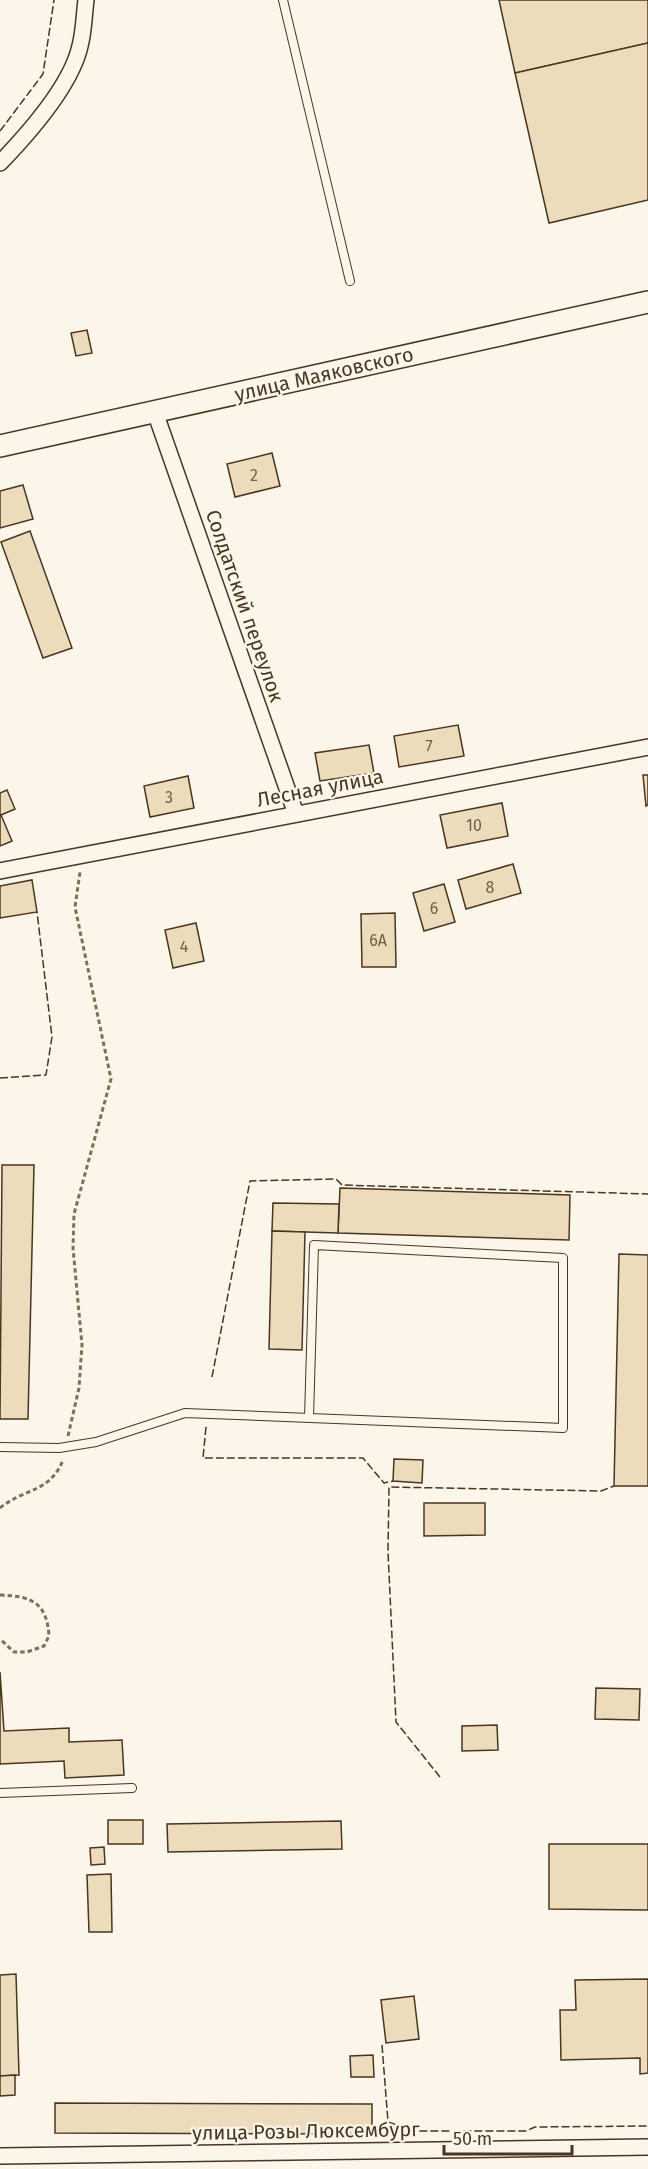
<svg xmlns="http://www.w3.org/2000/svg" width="648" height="2169" font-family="'Fira Sans',sans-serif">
	<rect width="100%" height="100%" fill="#fbf6e9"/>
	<g fill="#ecdcbc" stroke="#4a3520" stroke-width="1.5">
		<polygon points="499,0 648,0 648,43 515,73"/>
		<polygon points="648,43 648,200 549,223 515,73"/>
		<polygon points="87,330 92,353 76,356 71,333"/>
		<polygon points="272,453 280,486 235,497 227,464"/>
		<polygon points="23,485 33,519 0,528 0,491"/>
		<polygon points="30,531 72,648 43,658 1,542"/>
		<polygon points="458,725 464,756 399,767 394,736"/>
		<polygon points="369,745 374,773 320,781 315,753"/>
		<polygon points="643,775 648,775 648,805 646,806"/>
		<polygon points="188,776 194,808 150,817 144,786"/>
		<polygon points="7,790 15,809 1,815 12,841 0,846 0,793"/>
		<polygon points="502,803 508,836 447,848 440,815"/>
		<polygon points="513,864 521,893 466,909 458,880"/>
		<polygon points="32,880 37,912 0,918 0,886"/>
		<polygon points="444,884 455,922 424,931 413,893"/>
		<polygon points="395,913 396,967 362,967 361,914"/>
		<polygon points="196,923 204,961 173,968 165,930"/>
		<polygon points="2,1165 34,1165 28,1419 0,1419"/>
		<polygon points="340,1188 570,1195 569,1240 338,1233"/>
		<polygon points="273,1203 339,1204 338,1233 272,1231"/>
		<polygon points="272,1231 305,1232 302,1350 269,1349"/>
		<polygon points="619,1254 648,1255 648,1486 614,1486"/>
		<polygon points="394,1459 423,1460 422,1483 393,1481"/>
		<polygon points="424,1503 485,1503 485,1535 424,1536"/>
		<polygon points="0,1672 4,1731 69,1728 69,1742 122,1740 124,1775 65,1778 64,1761 0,1764"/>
		<polygon points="596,1688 640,1689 639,1720 595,1719"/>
		<polygon points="497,1725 498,1750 462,1751 462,1726"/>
		<rect x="108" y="1820" width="35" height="24"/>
		<polygon points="341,1821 342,1849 168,1852 167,1824"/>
		<polygon points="549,1844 648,1844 648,1910 549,1909"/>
		<polygon points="104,1847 105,1864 91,1865 90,1848"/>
		<polygon points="111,1874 112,1932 89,1932 87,1875"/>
		<polygon points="16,1974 19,2075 0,2076 0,1975"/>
		<polygon points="648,1979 648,2073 640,2074 640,2058 561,2060 560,2010 576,2010 575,1980"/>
		<polygon points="414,1996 419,2039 386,2043 381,2000"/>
		<polygon points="373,2055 374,2077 351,2077 350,2056"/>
		<polygon points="15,2075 15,2095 0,2096 0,2076"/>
		<polygon points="55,2103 372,2104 372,2134 55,2133"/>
	</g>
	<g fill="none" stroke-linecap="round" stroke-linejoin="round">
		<defs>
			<g id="lane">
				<polyline points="283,0 350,281"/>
				<polyline points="0,1447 59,1448 96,1442 185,1413 563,1428 563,1258 314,1245 309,1418"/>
				<polyline points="0,1793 132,1788"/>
			</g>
			<g id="street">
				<path d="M0 163C28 134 71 86 80 46 84 31 84 15 86 0"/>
				<polyline points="155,412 296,814"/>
				<polyline points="0,871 648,747"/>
				<polyline points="0,2156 648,2147"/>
			</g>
			<polyline id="secondary" points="0,446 648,302"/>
		</defs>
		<use href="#lane" stroke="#4a3520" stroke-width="10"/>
		<use href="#street" stroke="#4a3520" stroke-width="18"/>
		<use href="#secondary" stroke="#4a3520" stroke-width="24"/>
		<g stroke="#7f6f5c" stroke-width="3" stroke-dasharray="4.5 3" stroke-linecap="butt">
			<polyline points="68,1436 79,1388 82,1345 73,1248 74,1214 111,1079 75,907 80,872"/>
			<path d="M0 1508C24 1488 50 1493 63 1460"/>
			<path d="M0 1595C32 1596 47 1603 49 1636L44 1646 27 1652H14L0 1639"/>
		</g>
		<use href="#lane" stroke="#fbf6e9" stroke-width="8"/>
		<use href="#street" stroke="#fbf6e9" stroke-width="15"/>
		<use href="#secondary" stroke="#fbf6e9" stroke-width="21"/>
		<g stroke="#4a3520" stroke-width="1.5" stroke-dasharray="8 3" stroke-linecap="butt">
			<polyline points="0,131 43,74 54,0"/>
			<polyline points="0,1078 46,1075 52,1037 37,912"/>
			<polyline points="212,1377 250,1181 336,1179 342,1185 648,1194"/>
			<polyline points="206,1427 203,1458 363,1458 384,1483 393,1481"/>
			<polyline points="440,1777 396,1722 388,1552 389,1487 601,1491 614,1486"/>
			<polyline points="382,2045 388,2122 416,2131 526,2131 535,2127 648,2126"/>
		</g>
	</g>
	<g text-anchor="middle" stroke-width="4.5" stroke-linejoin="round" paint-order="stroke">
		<g font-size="16" fill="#725f47">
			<text x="254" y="481">2</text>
			<text x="429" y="752">7</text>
			<text x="169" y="803">3</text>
			<text x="474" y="831">10</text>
			<text x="490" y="893">8</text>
			<text x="434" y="914">6</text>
			<text x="378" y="946">6А</text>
			<text x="184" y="952">4</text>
		</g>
		<g font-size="20" fill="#4a3520" stroke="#fbf6e9">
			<text transform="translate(324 374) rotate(-13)" y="7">улица Маяковского</text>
			<text transform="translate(245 606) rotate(71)" y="7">Солдатский переулок</text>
			<text transform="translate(320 788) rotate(-11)" y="7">Лесная улица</text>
			<text transform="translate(306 2131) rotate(-1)" y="7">улица Розы Люксембург</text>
		</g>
	</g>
	<path d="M444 2145v9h128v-9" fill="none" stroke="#4a3520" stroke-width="3"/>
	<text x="453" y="2145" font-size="18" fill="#4a3520" stroke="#fbf6e9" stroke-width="4.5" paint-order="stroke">50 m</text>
</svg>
